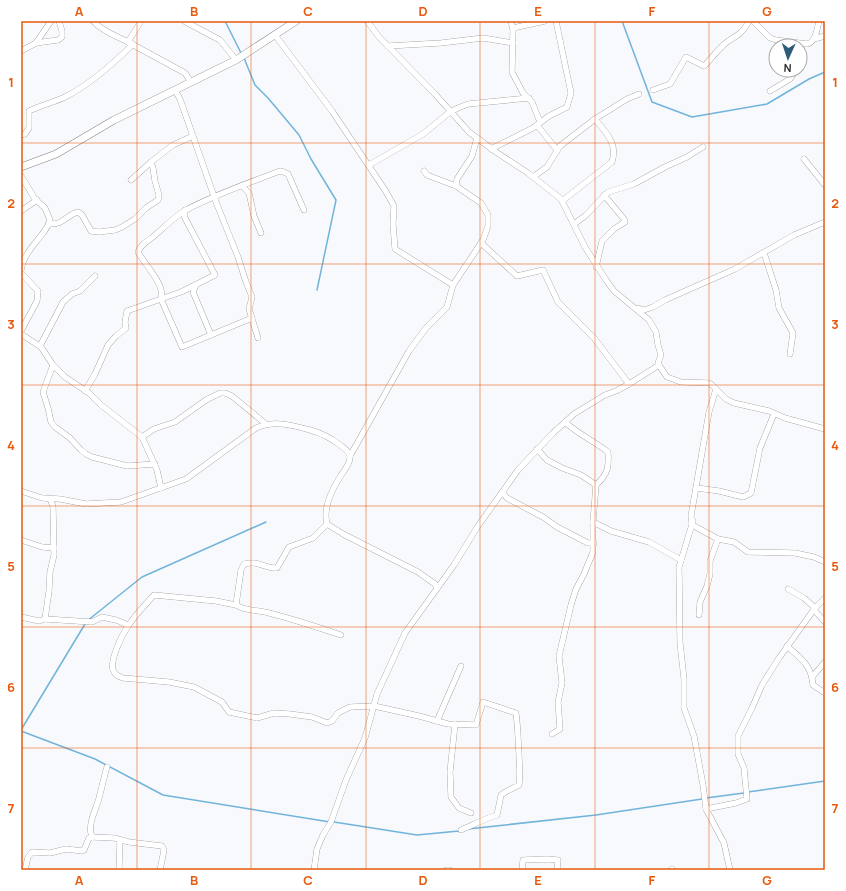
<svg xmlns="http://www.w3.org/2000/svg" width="846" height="891" font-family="Manrope,sans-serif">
	<rect width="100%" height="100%" fill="#f8f9fc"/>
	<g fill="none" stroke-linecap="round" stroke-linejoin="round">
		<g stroke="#70b4db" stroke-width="1.5">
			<polyline points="225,21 241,53"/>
			<polyline points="622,21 652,102 692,117 767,104 809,79 825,72"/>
			<polyline points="244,58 255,85 268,98 299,135 311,159 336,200 317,290"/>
			<polyline points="87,621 142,577 266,522"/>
			<polyline points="21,730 85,624"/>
			<polyline points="21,731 95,759 163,795 330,822"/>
			<polyline points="748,792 825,781"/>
			<polyline points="706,798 744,793"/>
			<polyline points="334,822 417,835 459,831"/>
			<polyline points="468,829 596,815 702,799"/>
		</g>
		<defs>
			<g id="minor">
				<path d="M93 21C102 31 116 36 128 42"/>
				<polyline points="141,21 128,42 185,73 191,82"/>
				<polyline points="184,21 220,40 236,60"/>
				<polyline points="511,21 513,30 512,72 523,93 532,102 540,122"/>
				<path d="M753 21 770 38 776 40 807 44C816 42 817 29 819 21"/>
				<polyline points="513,28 545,21"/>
				<polyline points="275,35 332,111 385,190 394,206 393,224 395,249 453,285"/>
				<polyline points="814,39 825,36"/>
				<polyline points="36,43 58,40 62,37 62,31 59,21"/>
				<polyline points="388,46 441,43 483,38 513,43"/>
				<polyline points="21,51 36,43 51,21"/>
				<polyline points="175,90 180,99 216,202 238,257 246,282 252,297 249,309 258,338"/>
				<path d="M653 90 670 84 686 57 704 66C711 59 719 48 727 42 737 35 741 35 748 23"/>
				<polyline points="770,91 790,79 796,70"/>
				<polyline points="537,125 557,150"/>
				<path d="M21 135 25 134 29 128V111C42 105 55 102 67 96 92 83 113 64 133 44"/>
				<polyline points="491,149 533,128 549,116 567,107 571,93 556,21"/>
				<polyline points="804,159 825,185"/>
				<polyline points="369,165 423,134 450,112 458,108 468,104 529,98"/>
				<polyline points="424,171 427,175 456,186"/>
				<path d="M21 176 35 199 45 208 50 220C48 229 41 235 36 242 29 250 22 261 21 271"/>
				<polyline points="533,177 547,167 560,146 595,119 627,99 639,94"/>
				<polyline points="131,180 151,162 173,145 193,136"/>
				<polyline points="242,186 249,193 254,216 261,233"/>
				<path d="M562 201 612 162C618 143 606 133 595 119"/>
				<polyline points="185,210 184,215 185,218 215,275 181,292 161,299 182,347 252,318"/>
				<polyline points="21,211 37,200"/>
				<path d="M49 224C64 225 66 215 78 212L82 215 91 231 99 232 115 230 122 227 135 219 146 208 158 200 159 195 155 181 153 168 151 162"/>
				<polyline points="574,224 585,216 608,192 634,184 665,167 687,157 703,147"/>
				<polyline points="481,243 517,276 543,270 558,302 594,338 629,384"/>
				<polyline points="764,253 776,290 779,308 793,333 790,354"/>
				<polyline points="596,267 602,241 614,229 625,222 624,219 604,195"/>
				<polyline points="21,273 38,291 37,301 21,331"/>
				<polyline points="196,285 193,292 211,335"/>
				<polyline points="638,308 644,310 653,307 665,300 735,269 794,235 825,222"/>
				<polyline points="21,334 41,347 53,365 65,377 89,393 101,405 142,437 157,470 161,488"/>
				<polyline points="40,346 63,302 72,294 80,291 95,276"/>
				<polyline points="53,365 43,392 48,408 51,422 55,427 70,438 81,450 86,454 92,457 127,466 155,464"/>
				<polyline points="659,365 667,377 681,382 709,383 712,385 716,389 709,412 691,516 692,524 694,526 718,539 710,561 710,574 707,586 700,602 699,615"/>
				<polyline points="716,389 726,399 734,403 769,411 785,418 825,429"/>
				<path d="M85 391 95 374 108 345 116 336 126 328 125 322 127 311 161 299C166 285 144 264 138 252 140 245 147 241 153 237 163 228 174 217 186 210 216 194 249 183 280 171L284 172 288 174 304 210"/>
				<path d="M565 422C578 434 594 441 608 452 609 467 608 474 596 485"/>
				<polyline points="142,437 154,429 175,422 206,400 220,393 225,393 232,396 266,424"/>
				<polyline points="537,449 547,460 562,468 581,475 596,485"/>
				<polyline points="350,456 409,351 426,328 447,307 453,285 483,240 488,226 488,215 481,203 456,186 457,179 472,156 477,138"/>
				<polyline points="697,488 719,491 743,497 751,493 760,448 774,414"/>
				<path d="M21 491 42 498 60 499 86 504 121 502 186 479 256 428C274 420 292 425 310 430 321 433 331 438 340 445 344 448 349 451 350 456 351 463 343 472 340 477 331 491 323 508 327 524L343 534 418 572 435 584 437 589"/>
				<polyline points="502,492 507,498 543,517 557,527 588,543 594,543"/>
				<polyline points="50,499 53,506 54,555 50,572 49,591 45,619 92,622 102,617 116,620 128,625"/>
				<polyline points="693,521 679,567 680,643 684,679 684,708 694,736 703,785 706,809 724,843 730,870"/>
				<polyline points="593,522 611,531 649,542 681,560"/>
				<path d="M327 524 313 538 289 547 277 568C264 568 257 560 244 564L241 570 236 605C245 611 258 610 269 613 293 619 317 627 341 635"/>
				<polyline points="718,539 734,542 748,552 795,553 814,557 825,562"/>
				<polyline points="21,540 42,547 54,548"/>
				<polyline points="788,589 804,598 815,608"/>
				<path d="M236 605 216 601 154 595C145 605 135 615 128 626 122 635 110 659 113 670 115 675 118 676 123 678L169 682 194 687 222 702 229 712 257 718 274 713 290 714 312 717 327 723 332 721 338 713 350 707 374 706 419 716 448 724 476 725 483 702 516 713C518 728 518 739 519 754 519 766 521 773 519 785L507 791 501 795 497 815C484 819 473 825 461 830"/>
				<polyline points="814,610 825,622"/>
				<polyline points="21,617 39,621 45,619"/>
				<path d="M787 646C801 659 811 664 813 685L825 693"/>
				<polyline points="812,677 825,662"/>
				<polyline points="437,721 461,666"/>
				<polyline points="455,724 450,772 451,797 459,808 471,813"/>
				<polyline points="552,734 560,729 558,702 562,683 559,656 571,605 576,589 584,574 593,552 593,522 596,485"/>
				<polyline points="706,809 736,803 747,799 744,768 738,754 738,736 752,708 762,685 779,658 815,608 825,598"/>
				<polyline points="92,837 114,838 129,842 162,846 164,850 160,870"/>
				<path d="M92 837C87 824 96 810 99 798 102 787 104 777 107 767"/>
				<polyline points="25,870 28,857 32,852 50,853 66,849 82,851 84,850 89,838 92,837"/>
				<polyline points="119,870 120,840"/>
				<polyline points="314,870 317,849 323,835 331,822 346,780 365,738 377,694 405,633 454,565 478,526 518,470 553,433 574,414 605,395 616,391 629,384 659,365 658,363 661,355 658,345 656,332 649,320 614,291 606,280 585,247 561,199 528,173 496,152 469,132 435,94 380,38 367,21"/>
				<polyline points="446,870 450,870"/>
				<polyline points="522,870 523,860 547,859 558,860 557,870"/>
				<polyline points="671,870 672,869"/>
			</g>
			<polyline id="tertiary" points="21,167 56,154 114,120 236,60 296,21"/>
		</defs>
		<use href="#minor" stroke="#838486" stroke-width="6"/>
		<use href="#tertiary" stroke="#838486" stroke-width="8"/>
		<use href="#minor" stroke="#fff" stroke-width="5.5"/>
		<use href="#tertiary" stroke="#fff" stroke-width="7"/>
	</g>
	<path fill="none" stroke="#e8590c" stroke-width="1" stroke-opacity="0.55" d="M137 21V870M251 21V870M366 21V870M480 21V870M595 21V870M709 21V870M21 143H825M21 264H825M21 385H825M21 506H825M21 627H825M21 748H825"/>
	<rect width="846" height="891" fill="none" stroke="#ffffff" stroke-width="44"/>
	<g transform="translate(788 58) rotate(183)"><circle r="19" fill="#ffffff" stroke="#a9a9a9"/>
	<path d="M0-3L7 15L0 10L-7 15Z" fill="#2c5c7a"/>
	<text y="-6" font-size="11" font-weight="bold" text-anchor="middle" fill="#282829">N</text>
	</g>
	<rect x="22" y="22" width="802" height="847" fill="none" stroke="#e8590c" stroke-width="1.5"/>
	<g font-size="13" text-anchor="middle" font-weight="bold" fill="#e8590c">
		<text x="79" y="16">A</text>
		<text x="194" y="16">B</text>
		<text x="308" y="16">C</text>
		<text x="423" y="16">D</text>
		<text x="538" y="16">E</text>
		<text x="652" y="16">F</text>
		<text x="767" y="16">G</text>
		<text x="11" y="87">1</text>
		<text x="835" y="87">1</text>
		<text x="11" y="208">2</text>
		<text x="835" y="208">2</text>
		<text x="11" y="329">3</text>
		<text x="835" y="329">3</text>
		<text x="11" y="450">4</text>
		<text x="835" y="450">4</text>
		<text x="11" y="571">5</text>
		<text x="835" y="571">5</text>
		<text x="11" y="692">6</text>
		<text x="835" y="692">6</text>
		<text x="11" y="813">7</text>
		<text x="835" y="813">7</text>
		<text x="79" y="885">A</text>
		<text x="194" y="885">B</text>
		<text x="308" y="885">C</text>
		<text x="423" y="885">D</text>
		<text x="538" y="885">E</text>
		<text x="652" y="885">F</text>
		<text x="767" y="885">G</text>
	</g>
</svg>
